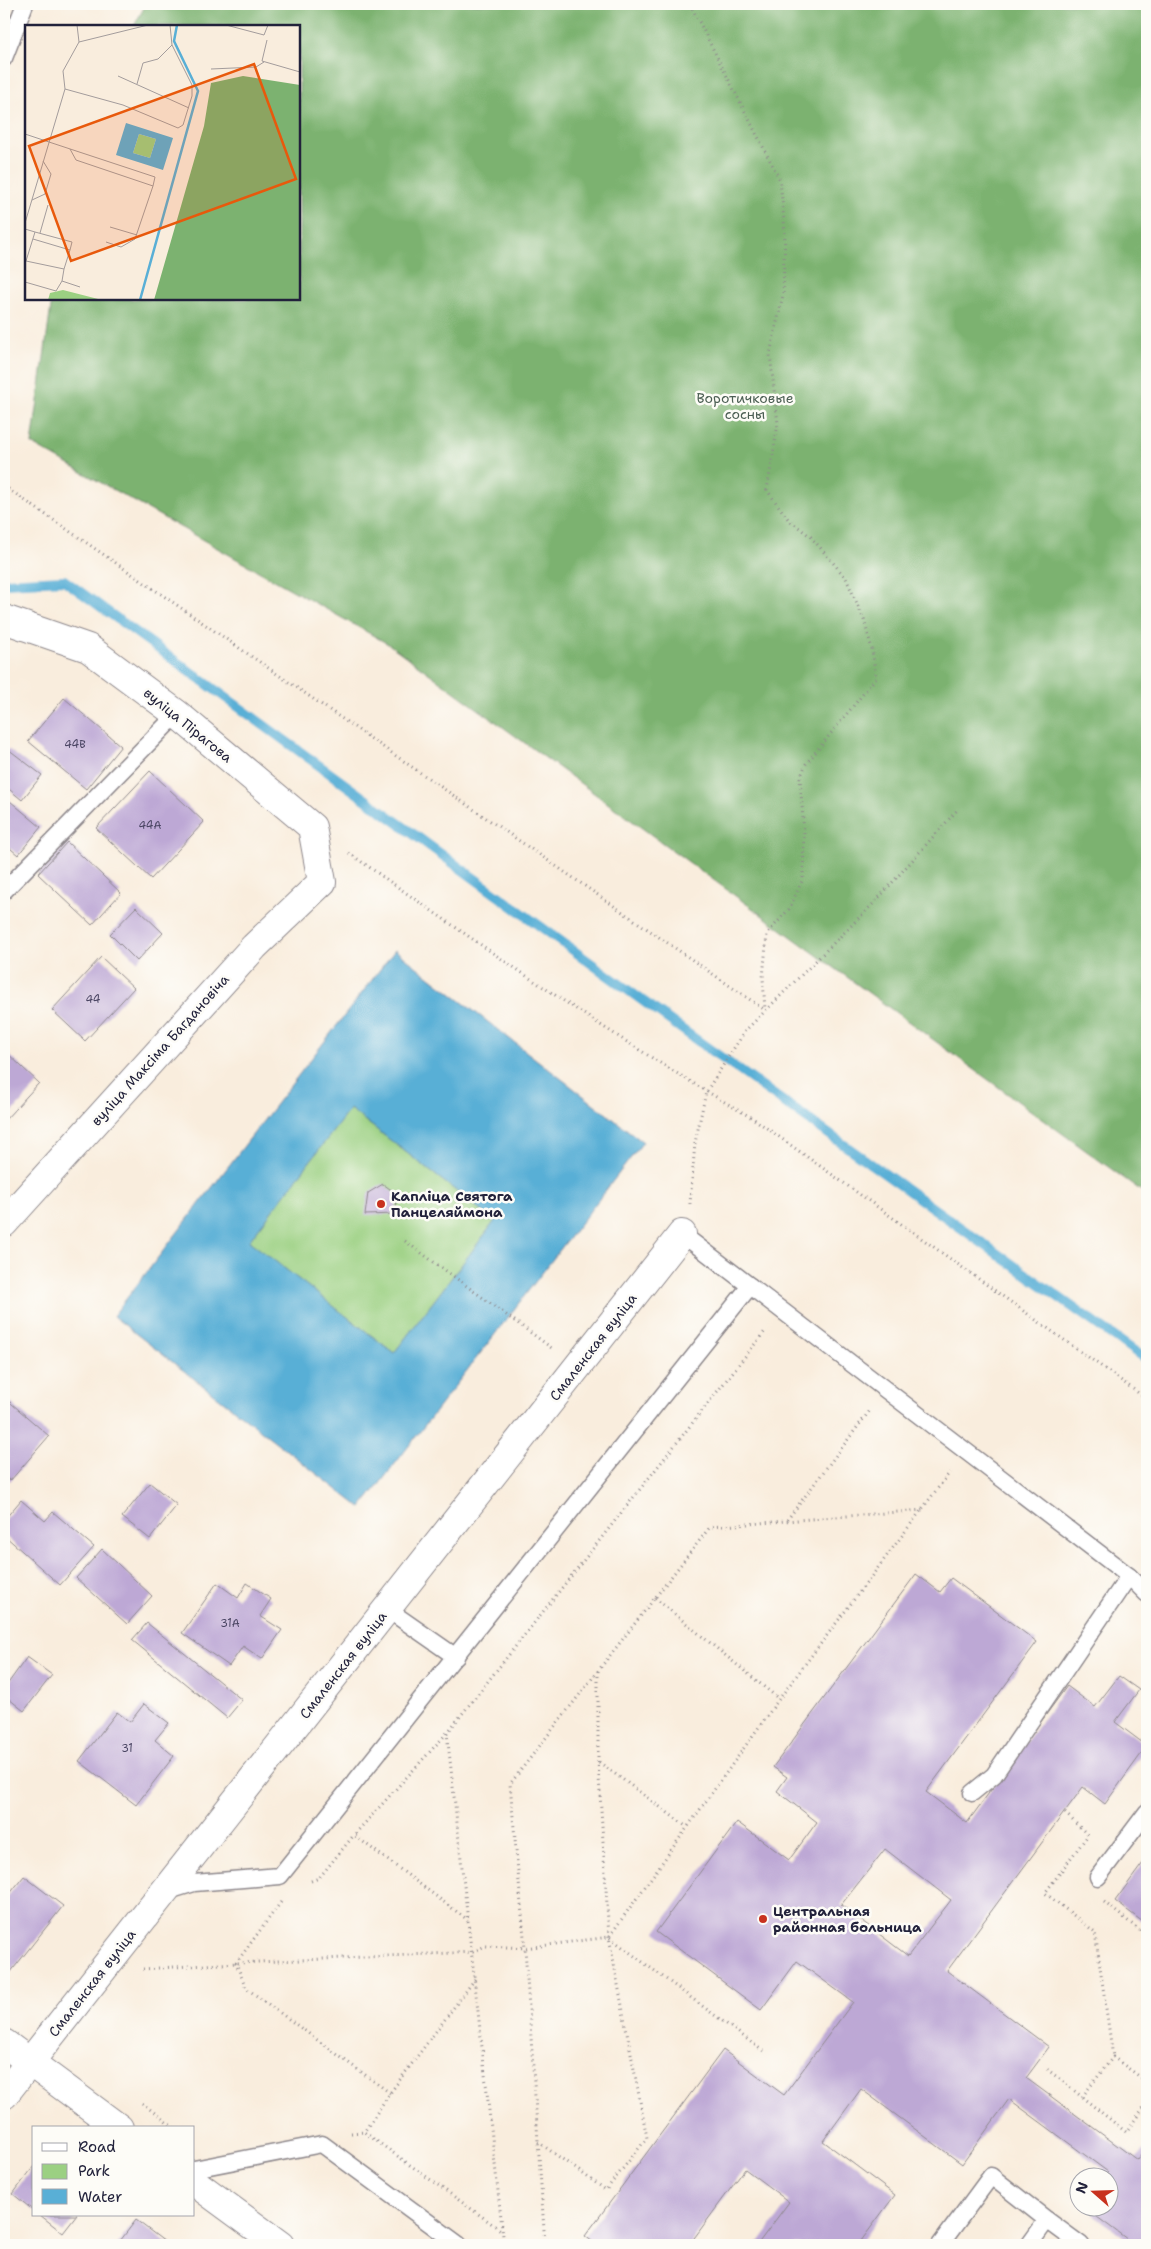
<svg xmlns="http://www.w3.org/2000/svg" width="1151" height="2249" font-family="'Shantell Sans',sans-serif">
	<rect width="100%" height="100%" fill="#fdfcf7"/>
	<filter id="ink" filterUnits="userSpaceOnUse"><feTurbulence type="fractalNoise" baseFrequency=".02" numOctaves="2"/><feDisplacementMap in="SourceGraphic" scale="10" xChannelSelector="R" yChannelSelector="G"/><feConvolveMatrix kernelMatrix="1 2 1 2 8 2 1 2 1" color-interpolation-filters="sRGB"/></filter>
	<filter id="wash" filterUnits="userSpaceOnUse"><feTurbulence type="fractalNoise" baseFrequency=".0096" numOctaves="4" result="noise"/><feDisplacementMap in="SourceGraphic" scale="20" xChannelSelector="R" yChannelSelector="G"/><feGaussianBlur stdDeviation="1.12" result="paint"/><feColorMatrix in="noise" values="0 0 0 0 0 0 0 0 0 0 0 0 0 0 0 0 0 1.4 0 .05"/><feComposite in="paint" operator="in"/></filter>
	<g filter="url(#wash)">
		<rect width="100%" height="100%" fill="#f9eddd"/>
		<polygon fill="#9bd082" stroke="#5e795e" points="350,1109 495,1221 394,1353 249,1241"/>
		<polygon fill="#7cb270" stroke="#4f6a56" points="146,4 1147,4 1147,1195 390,645 32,444 52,299 299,299 299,26 134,26"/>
		<path fill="#59afd6" stroke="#3e6888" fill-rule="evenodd" d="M395 950 643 1142 361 1508 113 1316ZM350 1109 495 1221 394 1353 249 1241Z"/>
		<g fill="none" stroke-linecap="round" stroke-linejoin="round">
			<polyline stroke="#59afd6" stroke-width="10" points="4,583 64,580 698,1041 1147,1360"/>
		</g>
		<g id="blocks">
			<g fill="#bda8d5" fill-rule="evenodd">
				<polygon points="64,698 121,746 86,789 28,741"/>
				<polygon points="8,749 42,775 22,800 4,785 4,754"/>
				<polygon points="150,771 204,822 151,879 96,828"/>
				<polygon points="4,796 41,827 18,855 4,843"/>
				<polygon points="67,842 121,893 92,925 38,874"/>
				<polygon points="136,907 163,933 137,961 110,934"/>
				<polygon points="101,957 134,988 85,1041 52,1010"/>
				<polygon points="4,1050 39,1083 4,1121"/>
				<polygon points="383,1184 397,1194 396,1214 365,1215 368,1193"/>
				<polygon points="4,1397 49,1436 10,1481 4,1475"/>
				<polygon points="150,1483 177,1505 150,1539 122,1517"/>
				<polygon points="21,1500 45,1521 53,1512 94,1547 60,1585 4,1535 4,1520"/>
				<polygon points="102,1549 152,1596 127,1624 76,1578"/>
				<path d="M916 1574 940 1592 951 1578 1037 1642 926 1792 967 1823 1067 1686 1095 1707 1119 1676 1139 1690 1115 1722 1147 1746 1105 1804 1083 1787 947 1971 1049 2047 1026 2078 1137 2160 1147 2146V2245H1135L1093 2214 1099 2206H1108V2194L1111 2190 1108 2188V2176H1104L1108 2172 1009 2099 962 2164 861 2089 823 2141 895 2195 858 2245H757L789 2202 745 2169 689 2245H597L585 2236 723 2050 784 2095 853 2002 797 1961 761 2010 656 1932 737 1822 789 1860 817 1822 777 1791 787 1777 773 1767ZM885 1849 951 1900 908 1956 841 1905Z"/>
				<polygon points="217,1583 238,1598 247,1583 271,1599 260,1616 282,1630 262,1659 243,1646 229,1666 182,1633"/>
				<polygon points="147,1623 242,1700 227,1718 132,1640"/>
				<polygon points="27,1657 52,1675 24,1711 4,1695 4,1689"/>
				<polygon points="144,1704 169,1723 155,1740 174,1756 136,1805 79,1761 117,1712 130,1722"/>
				<polygon points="1143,1863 1147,1866 1147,1925 1115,1901"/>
				<polygon points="24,1876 63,1906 6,1978 4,1976 4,1901"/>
				<polygon points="34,2166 34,2211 13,2194"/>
				<polygon points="40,2215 77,2215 63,2233"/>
				<polygon points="136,2220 169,2245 117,2245"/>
			</g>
		</g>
	</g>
	<g filter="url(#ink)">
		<use href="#blocks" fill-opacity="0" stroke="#8e888c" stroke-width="1"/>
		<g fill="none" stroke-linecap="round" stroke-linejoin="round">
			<defs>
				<g id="lane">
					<polyline points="4,58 25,4"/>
					<polyline points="4,891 177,714"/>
					<polyline points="750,1286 1129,1576 1147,1594"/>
					<polyline points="387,1609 456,1657"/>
					<polyline points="972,1793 994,1775 1129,1576"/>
					<polyline points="1098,1877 1147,1812"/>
					<polyline points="165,1892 194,1883 280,1876 750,1286 682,1234"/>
					<polyline points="194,2169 322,2144 459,2245"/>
					<polyline points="940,2245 991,2176 1047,2220"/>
					<polyline points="1029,2245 1047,2220 1081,2245"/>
				</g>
				<g id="street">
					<polyline points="4,619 88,648 177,714 312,827 322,882 254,947 4,1223"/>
					<polyline points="4,2043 119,2128"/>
					<polyline points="4,2095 682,1234"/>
					<polyline points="194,2182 280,2245"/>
				</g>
			</defs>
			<use href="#lane" stroke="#8e888c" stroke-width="19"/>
			<use href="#street" stroke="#8e888c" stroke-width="30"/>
			<g stroke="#8e888c" stroke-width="3" stroke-dasharray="1 4" stroke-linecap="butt">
				<polyline points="690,4 780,180 785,231 783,295 770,354 778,424 767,490 788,519 811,537 846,578 864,620 872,649 876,678 806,764 800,778 804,834 803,879 789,909 767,934 763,978 765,1010"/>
				<polyline points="4,486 765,1010"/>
				<path d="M349 853C482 946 614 1039 754 1119L1147 1399"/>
				<polyline points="690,1204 695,1143 706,1092 745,1031 874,903 959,808"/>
				<polyline points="405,1241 553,1349"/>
				<polyline points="787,1520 871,1409"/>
				<polyline points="655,1598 779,1699"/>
				<polyline points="598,1671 598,1761 609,1937"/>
				<polyline points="447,1733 354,1835 468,1920"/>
				<polyline points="599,1762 687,1827"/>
				<polyline points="1065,1813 1088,1835 1045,1893 1095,1932 1113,2057"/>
				<polyline points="311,1881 319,1878 354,1835"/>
				<polyline points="281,1902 236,1963 246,1988 390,2093"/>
				<polyline points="1104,1902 1147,1936"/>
				<polyline points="143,1969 236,1963 473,1952 485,1946 525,1948 609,1937 779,1699 950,1472"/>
				<polyline points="475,1979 390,2093 364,2132 502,2231"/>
				<polyline points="1047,2069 1082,2097 1113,2057 1147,2082"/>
				<polyline points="1082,2097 1126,2132 1147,2103"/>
				<polyline points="142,2103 174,2128"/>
				<polyline points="351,2133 364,2132"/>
				<polyline points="538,2142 606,2190 647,2138 609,1937 763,2051"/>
				<polyline points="504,2245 447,1733 766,1330"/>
				<polyline points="545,2245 525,1948 510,1784 710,1527 923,1510"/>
			</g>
			<use href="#lane" stroke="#fff" stroke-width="16"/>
			<use href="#street" stroke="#fff" stroke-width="28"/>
		</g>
	</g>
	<g fill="#c8321e" stroke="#fdfcf7" stroke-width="2">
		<circle cx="381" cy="1204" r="5"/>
		<circle cx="763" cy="1919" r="5"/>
	</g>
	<g text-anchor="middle" stroke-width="5" stroke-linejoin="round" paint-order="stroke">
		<g font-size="11" fill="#494462">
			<text x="75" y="748">44В</text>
			<text x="150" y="829">44А</text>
			<text x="93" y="1003">44</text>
			<text x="230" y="1627">31А</text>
			<text x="127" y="1752">31</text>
		</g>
		<g font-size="14" fill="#4c5f54" stroke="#fdfcf7">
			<text x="745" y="403">Воротичковые<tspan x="745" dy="16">сосны</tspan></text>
		</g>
		<g font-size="14" fill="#22223b" stroke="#fdfcf7">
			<text transform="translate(188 725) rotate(39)" y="5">вуліца Пірагова</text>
			<text transform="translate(160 1050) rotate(-48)" y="5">вуліца Максіма Багдановіча</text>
			<text transform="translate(593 1347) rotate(-52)" y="5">Смаленская вуліца</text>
			<text transform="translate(343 1665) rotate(-52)" y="5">Смаленская вуліца</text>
			<text transform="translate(92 1983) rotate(-52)" y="5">Смаленская вуліца</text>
		</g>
		<g font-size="14" font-weight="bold" fill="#22223b" stroke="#fdfcf7" text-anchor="start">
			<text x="391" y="1201">Капліца Святога<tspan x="391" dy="16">Панцеляймона</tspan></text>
			<text x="773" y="1916">Центральная<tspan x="773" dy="16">районная больница</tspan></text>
		</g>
	</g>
	<g transform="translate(25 25)">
		<rect width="275" height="275" fill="#f9eddd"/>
		<path d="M114 109 131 114 125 133 108 128ZM38 265 77 275H23L25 268Z" fill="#9bd082"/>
		<path d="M218 51 275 60V275H129L179 101 186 58Z" fill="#7cb270"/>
		<path d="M101 98 148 113 138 145 91 130ZM114 109 131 114 125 133 108 128Z" fill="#59afd6" fill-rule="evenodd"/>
		<path fill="none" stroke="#59afd6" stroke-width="2.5" d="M115 275 173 66 149 16 152 0"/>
		<path fill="none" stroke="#a39c9c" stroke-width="1" d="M52 0 54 17M201 0 239 10 243 0M242 15 237 36 275 47M186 44 231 42 239 37M93 51 164 83M112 59 118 38 133 34 147 20M40 64 98 80 153 103 158 100 167 71V60L147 20 145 0M40 64 38 46 54 17 123 0M0 109 24 117 130 152 128 161 51 135 45 124M7 175 20 169 26 149 18 136M0 198 40 64M85 202 112 210M0 204 10 207 1 236 39 244 37 256M10 207 47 217 45 225M15 208 23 180M8 214 45 225 39 244M81 217 96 222 110 214 128 161M0 257 31 266 37 256 55 262"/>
		<path fill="#e8590c" fill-opacity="0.15" stroke="#e8590c" stroke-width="2.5" d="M229 39 271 154 46 236 4 121Z"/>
		<rect width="275" height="275" fill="none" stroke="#22223b" stroke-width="2.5"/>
	</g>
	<rect width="1151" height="2249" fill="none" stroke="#fdfcf7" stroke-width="20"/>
	<rect x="32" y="2126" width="162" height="90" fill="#fdfcf7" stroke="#a5a5ac"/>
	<rect x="42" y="2143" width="25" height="8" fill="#ffffff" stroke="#a5a5ac"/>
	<text x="78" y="2152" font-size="15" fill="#22223b">Road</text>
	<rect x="42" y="2164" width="25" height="15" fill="#9bd082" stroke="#a5a5ac"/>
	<text x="78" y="2176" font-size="15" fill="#22223b">Park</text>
	<rect x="42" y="2189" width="25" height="15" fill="#59afd6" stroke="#a5a5ac"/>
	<text x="78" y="2202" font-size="15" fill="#22223b">Water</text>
	<g transform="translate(1094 2192) rotate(290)"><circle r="24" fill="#fdfcf7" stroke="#a5a5ac"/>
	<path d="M0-4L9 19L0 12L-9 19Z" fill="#c8321e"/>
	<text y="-8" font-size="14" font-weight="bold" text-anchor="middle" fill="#22223b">N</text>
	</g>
</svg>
